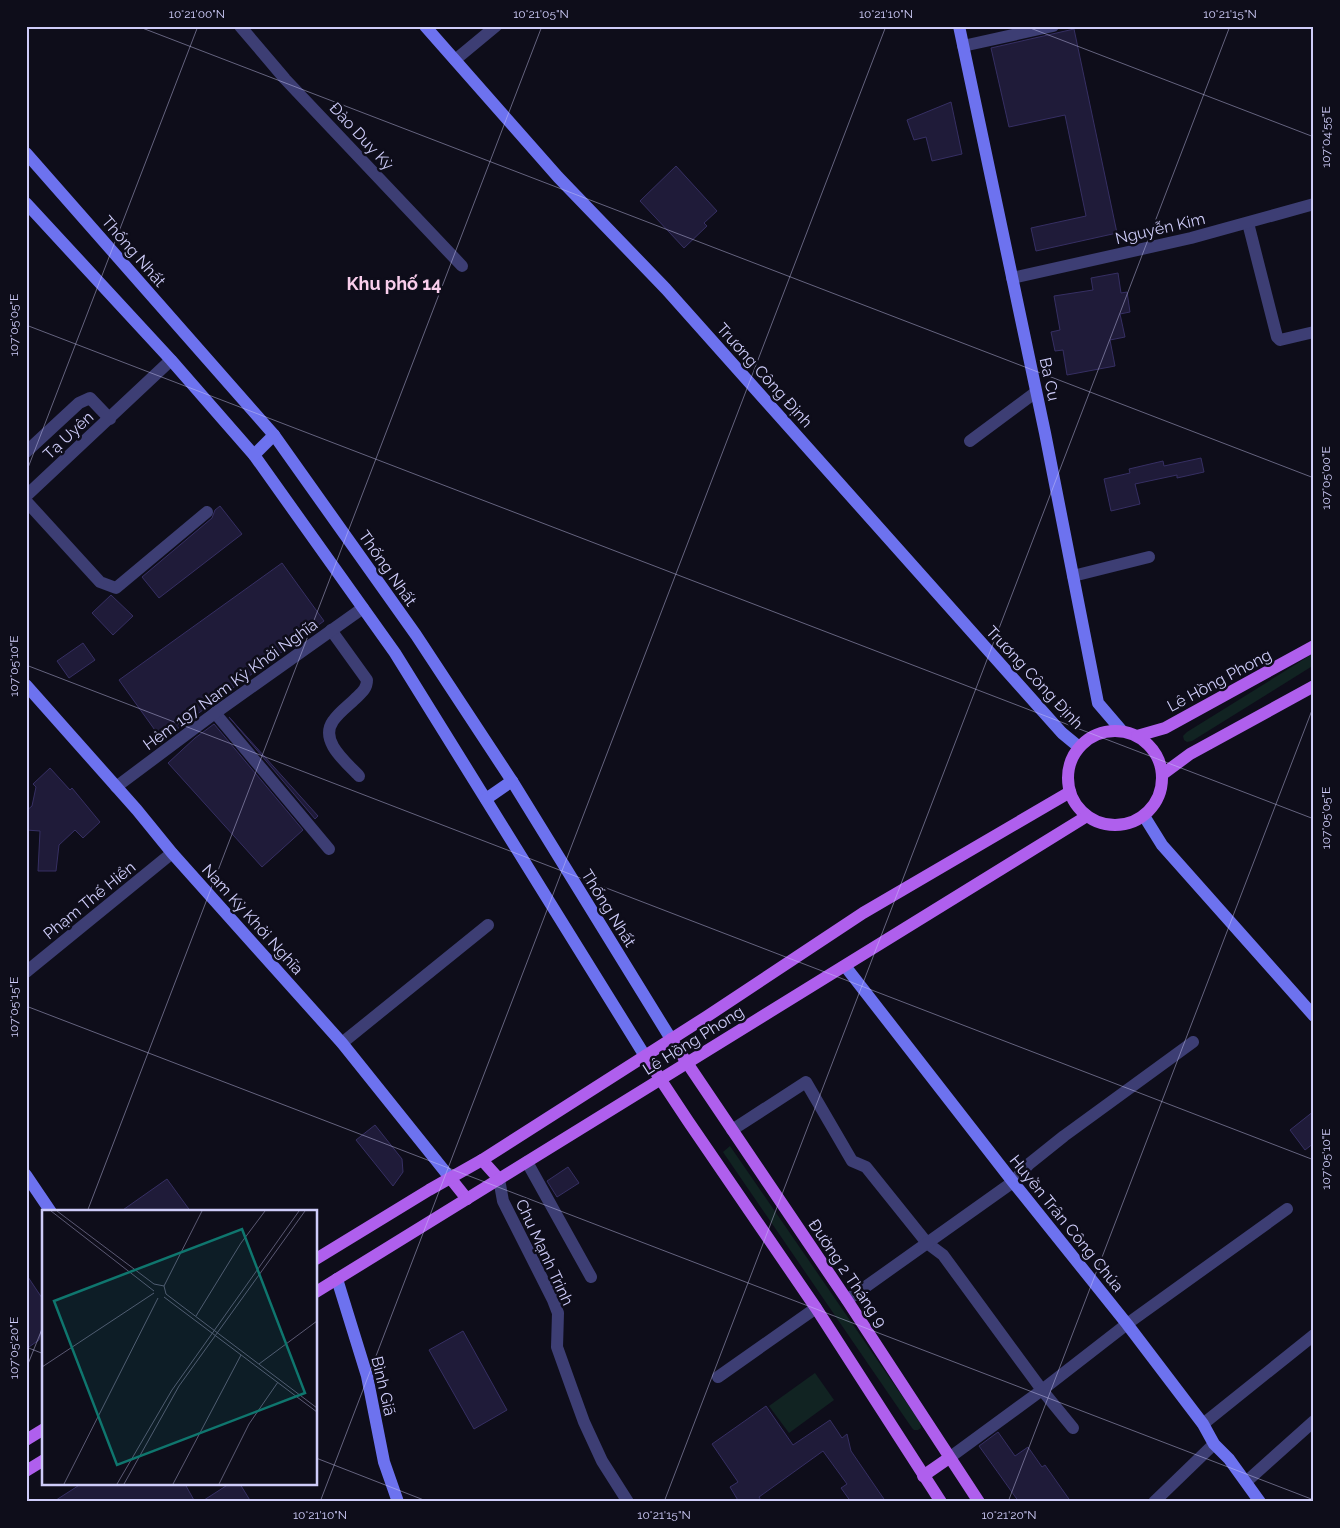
<svg xmlns="http://www.w3.org/2000/svg" width="1340" height="1528" font-family="Raleway,sans-serif">
	<rect width="100%" height="100%" fill="#0e0d1a"/>
	<g fill="#112322">
		<polygon points="1314,653 1314,665 1192,741 1187,742 1184,740 1183,736 1187,732"/>
		<polygon points="730,1146 920,1422 921,1428 918,1430 914,1430 912,1428 725,1155 723,1152"/>
		<polygon points="815,1373 834,1400 789,1433 769,1406"/>
	</g>
	<g fill="#1f1b39" stroke="#362f63">
		<polygon points="1074,29 1117,233 1036,251 1031,228 1086,216 1065,115 1009,127 991,48"/>
		<polygon points="951,102 962,154 932,161 926,137 914,140 907,120"/>
		<polygon points="676,166 717,211 704,223 707,226 684,248 640,201"/>
		<polygon points="1118,273 1121,293 1127,292 1130,312 1120,314 1125,337 1110,340 1115,366 1067,375 1063,350 1055,351 1051,332 1060,330 1054,296 1093,290 1091,278"/>
		<polygon points="1201,458 1204,472 1177,478 1177,475 1135,484 1140,504 1111,511 1104,479 1130,473 1129,469 1163,461 1164,466"/>
		<polygon points="220,506 242,534 159,598 142,577 212,518 215,510"/>
		<polygon points="282,563 324,621 162,740 119,680"/>
		<polygon points="111,595 133,616 113,635 92,613"/>
		<polygon points="83,643 95,660 69,678 57,661"/>
		<polygon points="229,717 318,816 315,819"/>
		<polygon points="214,724 303,830 262,867 168,763 195,738"/>
		<polygon points="50,768 70,790 72,788 100,822 83,838 75,830 59,845 56,871 38,871 40,831 26,830 26,811 32,806 36,787 33,784"/>
		<polygon points="1314,1111 1314,1143 1305,1150 1290,1130"/>
		<polygon points="375,1125 402,1159 403,1172 393,1186 356,1140"/>
		<polygon points="568,1167 579,1183 557,1197 547,1181"/>
		<polygon points="167,1179 191,1212 120,1212"/>
		<polygon points="26,1274 44,1301 44,1318 39,1340 26,1349"/>
		<polygon points="463,1331 507,1410 474,1429 429,1350"/>
		<polygon points="766,1406 793,1445 830,1420 842,1438 847,1434 851,1451 886,1502 851,1502 841,1488 847,1484 823,1451 759,1497 762,1502 739,1502 730,1487 738,1482 712,1444"/>
		<polygon points="998,1432 1015,1456 1028,1447 1042,1467 1045,1465 1071,1502 1019,1502 979,1446"/>
		<polygon points="81,1484 185,1484 195,1502 53,1502"/>
		<polygon points="229,1484 240,1484 251,1502 201,1502"/>
	</g>
	<g fill="none" stroke-linecap="round" stroke-linejoin="round">
		<g stroke="#3d3e74" stroke-width="12">
			<polyline points="240,26 285,79 462,266"/>
			<polyline points="963,46 1053,26"/>
			<polyline points="455,60 496,26"/>
			<polyline points="1248,223 1277,337 1280,340 1314,332"/>
			<polyline points="1012,278 1191,238 1314,204"/>
			<polyline points="970,441 1036,392"/>
			<polyline points="26,452 79,403 90,398 110,419"/>
			<polyline points="26,496 171,360"/>
			<polyline points="26,501 100,582 116,588 207,512"/>
			<polyline points="1073,576 1149,557"/>
			<path d="M331 630 367 680C367 689 361 693 355 699 348 706 339 712 333 721 319 741 346 762 359 776"/>
			<polyline points="215,713 329,849"/>
			<polyline points="116,787 215,713 363,608"/>
			<polyline points="26,972 172,853"/>
			<polyline points="342,1043 488,925"/>
			<polyline points="732,1130 806,1082 852,1161 866,1167 927,1243 943,1255 1042,1390 1073,1428"/>
			<polyline points="527,1162 591,1277"/>
			<polyline points="499,1179 503,1201 553,1300 558,1313 557,1347 572,1389 584,1422 602,1461 628,1502"/>
			<polyline points="847,1300 1013,1182 1029,1164 1064,1136 1193,1042"/>
			<polyline points="718,1377 816,1308"/>
			<polyline points="1203,1424 1314,1335"/>
			<polyline points="949,1458 1042,1390 1127,1324 1287,1209"/>
			<polyline points="1247,1481 1314,1421"/>
			<polyline points="1154,1502 1214,1444"/>
		</g>
		<g stroke="#6d72ef" stroke-width="12">
			<polyline points="425,26 558,177 666,289 1062,733 1079,747"/>
			<polyline points="959,26 1045,433 1098,703 1122,731"/>
			<polyline points="26,153 274,435 416,635 512,781 671,1039"/>
			<polyline points="26,203 171,360 254,455 395,653 645,1056"/>
			<polyline points="254,455 274,435"/>
			<polyline points="26,685 137,810 172,853 342,1043 451,1179"/>
			<polyline points="486,799 512,781"/>
			<polyline points="1144,816 1162,845 1314,1016"/>
			<polyline points="845,966 1013,1182 1127,1324 1203,1424 1214,1444 1229,1459 1260,1502"/>
			<polyline points="26,1175 51,1212"/>
			<polyline points="337,1279 367,1376 384,1462 398,1502"/>
		</g>
		<g stroke="#af5fed" stroke-width="12">
			<circle cx="1115" cy="778" r="47"/>
			<polyline points="1137,736 1165,728 1314,646"/>
			<polyline points="1163,774 1190,754 1314,686"/>
			<polyline points="671,1039 847,1300 979,1502"/>
			<polyline points="645,1056 688,1121 816,1308 941,1502"/>
			<polyline points="482,1160 499,1179"/>
			<polyline points="451,1179 467,1199"/>
			<polyline points="316,1259 429,1190 482,1160 706,1017 863,913 1070,792"/>
			<polyline points="316,1292 1087,816"/>
			<polyline points="26,1440 44,1429"/>
			<polyline points="26,1471 44,1460"/>
			<polyline points="923,1476 949,1458"/>
		</g>
	</g>
	<path fill="none" stroke="#ceccf9" stroke-width="1" stroke-opacity="0.45" d="M137 26 1314 478M1025 26 1314 137M26 325 1314 819M26 473 198 26M26 665 1314 1160M26 1006 1314 1500M87 1212 542 26M26 1347 44 1354M26 1369 44 1324M316 1458 429 1502M320 1502 886 26M664 1502 1230 26M1008 1502 1314 705"/>
	<g text-anchor="middle" stroke-width="5" stroke-linejoin="round" paint-order="stroke">
		<g font-size="16" fill="#ceccf9" stroke="#0e0d1a">
			<text transform="translate(362 136) rotate(47)" y="6">Đào Duy Kỳ</text>
			<text transform="translate(1160 228) rotate(-13)" y="6">Nguyễn Kim</text>
			<text transform="translate(134 251) rotate(49)" y="6">Thống Nhất</text>
			<text transform="translate(765 375) rotate(48)" y="6">Trương Công Định</text>
			<text transform="translate(1050 379) rotate(78)" y="6">Ba Cu</text>
			<text transform="translate(68 435) rotate(-43)" y="6">Tạ Uyên</text>
			<text transform="translate(388 568) rotate(55)" y="6">Thống Nhất</text>
			<text transform="translate(1035 677) rotate(47)" y="6">Trương Công Định</text>
			<text transform="translate(1219 680) rotate(-28)" y="6">Lê Hồng Phong</text>
			<text transform="translate(230 684) rotate(-36)" y="6">Hẻm 197 Nam Kỳ Khởi Nghĩa</text>
			<text transform="translate(89 900) rotate(-39)" y="6">Phạm Thế Hiển</text>
			<text transform="translate(609 908) rotate(58)" y="6">Thống Nhất</text>
			<text transform="translate(253 919) rotate(48)" y="6">Nam Kỳ Khởi Nghĩa</text>
			<text transform="translate(693 1040) rotate(-32)" y="6">Lê Hồng Phong</text>
			<text transform="translate(1067 1223) rotate(51)" y="6">Huyền Trân Công Chúa</text>
			<text transform="translate(545 1252) rotate(65)" y="6">Chu Mạnh Trinh</text>
			<text transform="translate(848 1273) rotate(56)" y="6">Đường 2 Tháng 9</text>
			<text transform="translate(384 1386) rotate(77)" y="6">Bình Giã</text>
		</g>
		<g font-size="18" font-weight="bold" fill="#f9ceec" stroke="#0e0d1a">
			<text x="394" y="290">Khu phố 14</text>
		</g>
	</g>
	<g transform="translate(42 1210)">
		<rect width="275" height="275" fill="#0e0d1a"/>
		<path fill="none" stroke="#5b5973" stroke-width="1" d="M9 1 112 81M15 1 112 74 122 76 124 84M122 76 160 1M124 84 275 198M122 87 275 202M154 106 199 33 223 1M217 154 275 111M0 157 112 83M22 274 116 88M75 274 130 180 257 1M82 274 137 176 263 1M131 274 199 145M177 274 207 214 236 172"/>
		<path fill="#0f766e" fill-opacity="0.15" stroke="#0f766e" stroke-width="2.5" d="M200 19 263 183 75 255 12 91Z"/>
		<rect width="275" height="275" fill="none" stroke="#ceccf9" stroke-width="2.5"/>
	</g>
	<rect width="1340" height="1528" fill="none" stroke="#0e0d1a" stroke-width="55"/>
	<rect x="28" y="28" width="1284" height="1472" fill="none" stroke="#ceccf9" stroke-width="2"/>
	<g font-size="12" text-anchor="middle" fill="#ceccf9">
		<text x="197" y="18">10°21'00"N</text>
		<text x="541" y="18">10°21'05"N</text>
		<text x="886" y="18">10°21'10"N</text>
		<text x="1230" y="18">10°21'15"N</text>
		<text transform="translate(1326 137) rotate(-90)" y="4">107°04'55"E</text>
		<text transform="translate(14 325) rotate(-90)" y="4">107°05'05"E</text>
		<text transform="translate(1326 478) rotate(-90)" y="4">107°05'00"E</text>
		<text transform="translate(14 666) rotate(-90)" y="4">107°05'10"E</text>
		<text transform="translate(1326 818) rotate(-90)" y="4">107°05'05"E</text>
		<text transform="translate(14 1007) rotate(-90)" y="4">107°05'15"E</text>
		<text transform="translate(1326 1159) rotate(-90)" y="4">107°05'10"E</text>
		<text transform="translate(14 1348) rotate(-90)" y="4">107°05'20"E</text>
		<text x="320" y="1519">10°21'10"N</text>
		<text x="664" y="1519">10°21'15"N</text>
		<text x="1009" y="1519">10°21'20"N</text>
	</g>
</svg>
